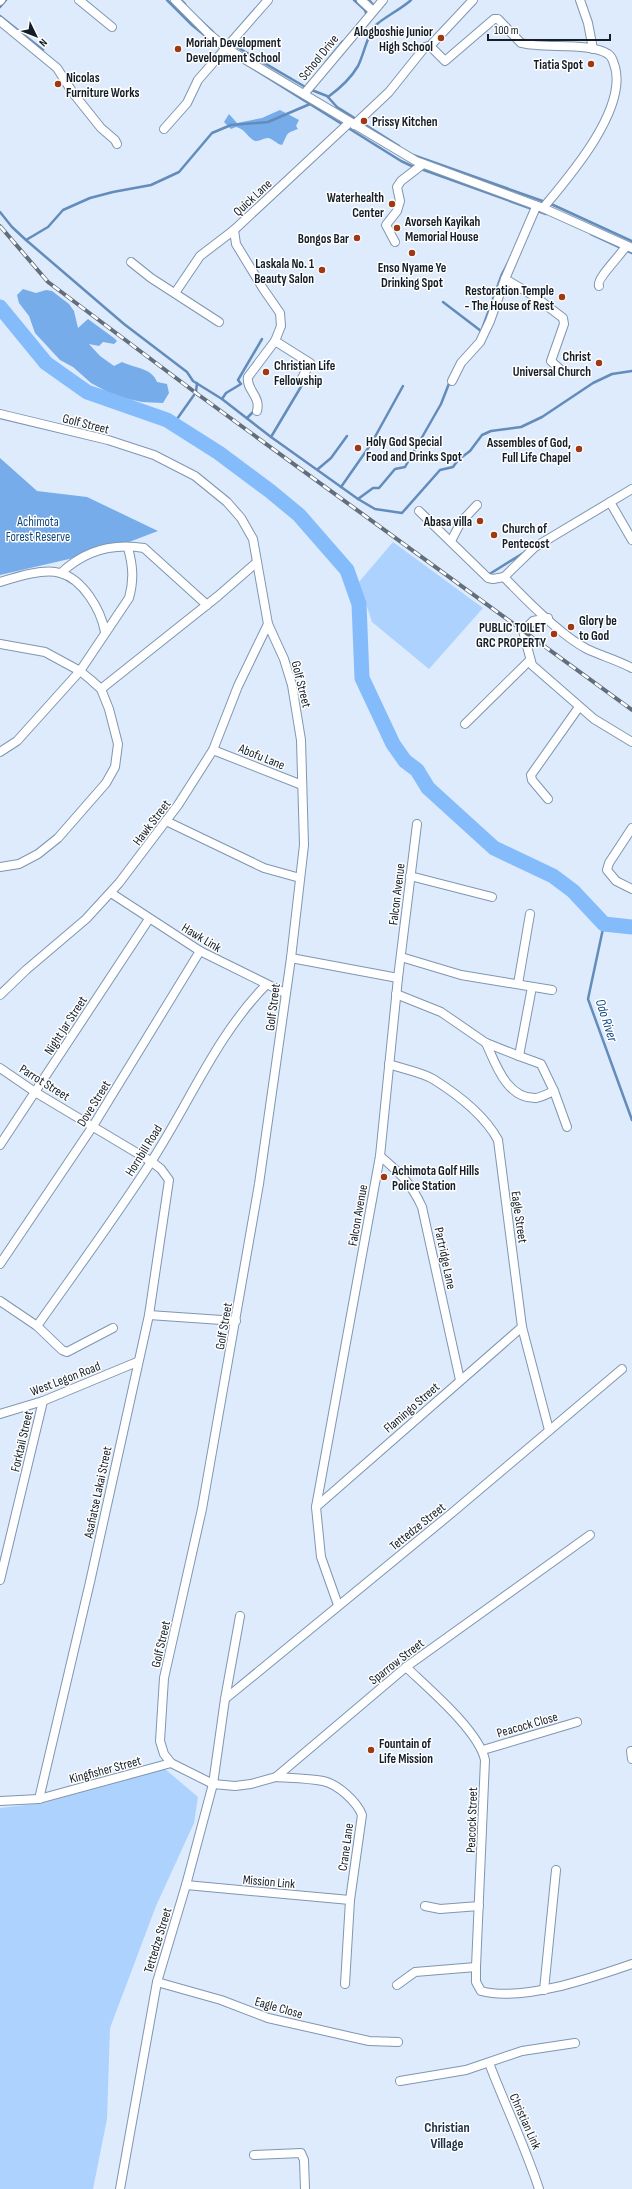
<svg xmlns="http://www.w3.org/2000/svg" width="632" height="2189" font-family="'Sofia Sans Condensed',sans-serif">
	<rect width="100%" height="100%" fill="#ddebfd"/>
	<g fill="#add2fe">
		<polygon points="393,542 483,608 429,669 372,622 359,582"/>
		<polygon points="165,1769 198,1797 194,1823 156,1906 110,2028 107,2119 93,2189 0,2189 0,1808 43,1803"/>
	</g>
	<g fill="#76acea">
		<path d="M280 110 299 120 296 126 298 129C284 134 289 133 282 145 276 144 274 139 268 138 262 138 259 143 253 140 246 135 245 129 236 127L231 129 224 122 229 114 237 123 262 118Z"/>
		<path d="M23 289 36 293 46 290 52 291 69 304 74 311 78 328 88 319 114 338 117 341 114 344 103 342 99 346 89 344 100 356 114 366 122 362C134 368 152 368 157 382L167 384 169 393 163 403 142 402 115 396 91 383 73 367 60 360 35 333 29 316 19 303 17 295Z"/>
		<polygon points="0,458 37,491 87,497 158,531 108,550 0,575"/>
	</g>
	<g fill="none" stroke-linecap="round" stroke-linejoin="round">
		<g stroke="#638cbb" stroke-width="2.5">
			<polyline points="167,0 192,25 214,43"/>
			<polyline points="181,0 185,4"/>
			<polyline points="354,0 365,10 367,16"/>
			<polyline points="369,0 375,7"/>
			<polyline points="0,7 6,0"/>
			<polyline points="0,16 43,50"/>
			<polyline points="201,21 213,32"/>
			<polyline points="218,37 228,42"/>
			<polyline points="237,47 307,88"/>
			<polyline points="241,61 401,161 416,168"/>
			<polyline points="325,63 343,41"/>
			<polyline points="309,89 327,96 337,107 399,146"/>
			<path d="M328 97C339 89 351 78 358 66 364 54 366 39 374 27 378 21 403 8 411 0"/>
			<polyline points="413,155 551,204 632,241"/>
			<polyline points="421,169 546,214"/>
			<polyline points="0,212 12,227 26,240 124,324 187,372 193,381 222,399 271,437 358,499 375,509 402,513 440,470 453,467 458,460 470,451 482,435 491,431 521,427 542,417 593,383 612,374 632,371"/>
			<polyline points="591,234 632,253"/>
			<polyline points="26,240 48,227 63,210 90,198 113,192 151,185 179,172 212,133 231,125 268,122 310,104"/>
			<polyline points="443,302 481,331"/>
			<polyline points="481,332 502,274 510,259"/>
			<polyline points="196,392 197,383"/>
			<polyline points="222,399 226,393 241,384 238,380 262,339"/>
			<polyline points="247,418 254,411"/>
			<polyline points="167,420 177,419 194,395"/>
			<polyline points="271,437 305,380"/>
			<polyline points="318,469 331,458 347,436"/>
			<polyline points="341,487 371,444 403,386"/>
			<polyline points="358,499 373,488 379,488 395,469 405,467 441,404 450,381"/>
			<polyline points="488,575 525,552"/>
			<polyline points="604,924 588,999 632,1120"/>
		</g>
		<polyline stroke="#84bbfa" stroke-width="15" points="0,307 46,363 87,392 167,420 219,453 270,491 299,515 347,570 359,604 362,678 393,744 405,761 417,770 428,788 494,848 553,876 573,891 604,924 632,927"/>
		<defs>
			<g id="minor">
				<polyline points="79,0 112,27"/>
				<polyline points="175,0 208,33 226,48 416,161 543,208 632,248"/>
				<polyline points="361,0 373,11"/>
				<polyline points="580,0 588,23 593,49"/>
				<polyline points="0,1 1,0"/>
				<polyline points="0,21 57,68 73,93 101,128 115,140 117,144"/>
				<polyline points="430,46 473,0"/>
				<polyline points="304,94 383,0"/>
				<path d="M354 125 389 92 425 47 430 46 445 61 494 19H498L521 43C544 49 590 42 608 54 613 57 613 62 615 67 627 110 569 177 543 208"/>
				<polyline points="164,129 187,103 198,80 268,0"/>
				<path d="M234 230 236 244 264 290 280 313 281 326 275 341 248 377C246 390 261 396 257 411"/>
				<polyline points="395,242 386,225 397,211 400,201 397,187 401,181 423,164"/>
				<polyline points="131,262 151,278 219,322"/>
				<polyline points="505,279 534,296 563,318 564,324 551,361 563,372"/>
				<path d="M599 286C596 279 621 255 626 246"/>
				<polyline points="175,293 200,256 234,230 350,122"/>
				<polyline points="275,341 310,363 302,378"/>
				<polyline points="452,381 461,363 480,342 490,321 505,279 536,207"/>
				<polyline points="0,414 108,440 154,455 195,476 227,502 241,518 253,539 268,624 284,659 292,685 301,740 304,845 291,958 259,1184 202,1509 164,1678 160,1741 164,1754 171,1763 213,1784 235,1786 251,1784 276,1777 406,1667 590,1535"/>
				<polyline points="610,502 632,540"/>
				<polyline points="419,511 488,578 493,579 504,577 535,547 632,489"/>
				<polyline points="451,541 461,522 477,505"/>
				<path d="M61 573C84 551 113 543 144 548L207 605"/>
				<path d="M504 577C525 599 560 635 587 649 602 656 617 660 632 668"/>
				<path d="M0 582C16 577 44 568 60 573 83 579 101 610 105 632"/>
				<polyline points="548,618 533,621 523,631 532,665 594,719 632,742"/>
				<polyline points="0,644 45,652 80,671 91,680 101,689 109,709 118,744 115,767 106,783 58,838 38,854 19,864 0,867"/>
				<polyline points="101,689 218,596 257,562"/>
				<polyline points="465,724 529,661"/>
				<polyline points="213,750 302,785"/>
				<path d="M0 752 17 741 80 671 129 598C134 580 133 566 128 548"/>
				<polyline points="548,799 532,780 531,775 579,707"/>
				<polyline points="166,821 264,868 300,878"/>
				<polyline points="632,828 609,863 607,870 616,881 632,889"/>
				<polyline points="410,876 492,897"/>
				<polyline points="111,893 200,951 285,993"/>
				<polyline points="401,957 461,975 552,990"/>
				<polyline points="291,958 398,978"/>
				<polyline points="518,984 530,914"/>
				<polyline points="396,994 441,1012 486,1043 519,1056 532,987"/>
				<polyline points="0,995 26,970 86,919 119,883 178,805 213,750 238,686 268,624"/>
				<path d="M486 1043C496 1065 507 1099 536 1098 542 1097 549 1093 554 1091L567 1127"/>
				<polyline points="519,1056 541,1064 554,1091"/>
				<path d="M389 1064C403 1069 421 1072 433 1079 457 1094 485 1116 498 1140L522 1327 549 1430"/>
				<polyline points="0,1068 35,1092 152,1162 161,1169 169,1180 149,1315 90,1582 39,1799"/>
				<polyline points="0,1145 149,919"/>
				<path d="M380 1156C400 1173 411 1183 422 1207L460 1380"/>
				<polyline points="0,1264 93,1126 200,951"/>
				<polyline points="0,1301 37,1326 62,1350 67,1352 113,1328"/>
				<polyline points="149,1315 236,1321"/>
				<path d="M37 1326C75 1272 115 1218 151 1162 190 1102 216 1036 266 985"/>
				<polyline points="0,1414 43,1401 137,1362"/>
				<polyline points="316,1507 522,1327"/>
				<polyline points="0,1580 43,1401"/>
				<polyline points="338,1605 321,1557 316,1507 380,1156 398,978 417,824"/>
				<path d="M406 1667C428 1688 479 1731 485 1760L476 1967V1982L481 1991C523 2002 591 1978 632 1964"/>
				<polyline points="225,1699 453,1512 622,1369"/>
				<polyline points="483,1750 577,1722"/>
				<polyline points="631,1751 632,1759"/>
				<path d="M276 1777C291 1778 308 1778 323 1781 338 1784 357 1802 362 1815L350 1900 345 1984"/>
				<polyline points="0,1801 39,1799 171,1763"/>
				<polyline points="186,1885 350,1900"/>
				<polyline points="425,1906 440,1909 479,1906"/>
				<polyline points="157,1982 221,2000 268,2018 369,2041 398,2042"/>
				<polyline points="397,1985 415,1972 476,1967"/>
				<polyline points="544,1990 556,1870"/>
				<path d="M489 2063C505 2105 525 2146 539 2189"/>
				<polyline points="400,2081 466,2070 522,2051 575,2043"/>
				<polyline points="254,2155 301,2153 304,2160 305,2189"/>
				<polyline points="120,2189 157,1982 186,1885 213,1784 225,1699 240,1616"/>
			</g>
		</defs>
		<use href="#minor" stroke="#7f96b0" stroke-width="10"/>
		<use href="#minor" stroke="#fff" stroke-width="8"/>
		<defs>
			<polyline id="rail" points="0,226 48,282 196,393 632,710"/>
		</defs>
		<use href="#rail" stroke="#636e7b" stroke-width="4"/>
		<use href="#rail" stroke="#fff" stroke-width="2.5" stroke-dasharray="8" stroke-linecap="butt"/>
	</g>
	<g fill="#9f3913" stroke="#fff" stroke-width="1.5">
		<circle cx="441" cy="38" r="4"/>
		<circle cx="178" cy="49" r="4"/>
		<circle cx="591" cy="64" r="4"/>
		<circle cx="58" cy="84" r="4"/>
		<circle cx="364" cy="121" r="4"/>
		<circle cx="392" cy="204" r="4"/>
		<circle cx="397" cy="228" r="4"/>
		<circle cx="357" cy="238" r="4"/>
		<circle cx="412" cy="253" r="4"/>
		<circle cx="322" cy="270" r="4"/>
		<circle cx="562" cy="297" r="4"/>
		<circle cx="599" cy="363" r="4"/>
		<circle cx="266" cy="372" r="4"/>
		<circle cx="358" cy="448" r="4"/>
		<circle cx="579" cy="449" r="4"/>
		<circle cx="480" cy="521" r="4"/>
		<circle cx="494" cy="535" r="4"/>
		<circle cx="571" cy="627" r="4"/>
		<circle cx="554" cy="634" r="4"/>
		<circle cx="384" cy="1177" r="4"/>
		<circle cx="371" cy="1750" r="4"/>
	</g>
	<g text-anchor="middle" stroke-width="3" stroke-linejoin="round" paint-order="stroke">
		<g font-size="13" font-weight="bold" fill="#151e28" stroke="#fff" text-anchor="end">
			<text x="433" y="36">Alogboshie Junior<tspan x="433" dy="15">High School</tspan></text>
			<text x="186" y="47" text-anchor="start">Moriah Development<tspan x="186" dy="15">Development School</tspan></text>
			<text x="583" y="69">Tiatia Spot</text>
			<text x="66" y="82" text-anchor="start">Nicolas<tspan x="66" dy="15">Furniture Works</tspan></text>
			<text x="372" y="126" text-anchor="start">Prissy Kitchen</text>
			<text x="384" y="202">Waterhealth<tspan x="384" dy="15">Center</tspan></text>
			<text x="405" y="226" text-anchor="start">Avorseh Kayikah<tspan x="405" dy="15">Memorial House</tspan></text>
			<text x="349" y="243">Bongos Bar</text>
			<text x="314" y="268">Laskala No. 1<tspan x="314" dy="15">Beauty Salon</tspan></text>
			<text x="412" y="272" text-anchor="middle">Enso Nyame Ye<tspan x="412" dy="15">Drinking Spot</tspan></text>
			<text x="554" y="295">Restoration Temple<tspan x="554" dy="15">- The House of Rest</tspan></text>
			<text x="591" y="361">Christ<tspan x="591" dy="15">Universal Church</tspan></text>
			<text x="274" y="370" text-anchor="start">Christian Life<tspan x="274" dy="15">Fellowship</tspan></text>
			<text x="366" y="446" text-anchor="start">Holy God Special<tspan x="366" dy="15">Food and Drinks Spot</tspan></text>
			<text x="571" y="447">Assembles of God,<tspan x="571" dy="15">Full Life Chapel</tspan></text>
			<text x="472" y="526">Abasa villa</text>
			<text x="502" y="533" text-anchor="start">Church of<tspan x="502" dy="15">Pentecost</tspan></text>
			<text x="579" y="625" text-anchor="start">Glory be<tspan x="579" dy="15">to God</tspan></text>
			<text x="546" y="632">PUBLIC TOILET<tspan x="546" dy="15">GRC PROPERTY</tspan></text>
			<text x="392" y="1175" text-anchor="start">Achimota Golf Hills<tspan x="392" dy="15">Police Station</tspan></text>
			<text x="379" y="1748" text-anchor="start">Fountain of<tspan x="379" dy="15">Life Mission</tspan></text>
		</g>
		<g font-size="13" fill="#151e28" stroke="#fff">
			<text transform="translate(318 57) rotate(-51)" y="5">School Drive</text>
			<text transform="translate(252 197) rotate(-43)" y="5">Quick Lane</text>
			<text transform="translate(86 423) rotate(14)" y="5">Golf Street</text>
			<text transform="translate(302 684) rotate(76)" y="5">Golf Street</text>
			<text transform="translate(262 756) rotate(22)" y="5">Abofu Lane</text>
			<text transform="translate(151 822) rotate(-53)" y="5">Hawk Street</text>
			<text transform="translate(396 894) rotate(-83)" y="5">Falcon Avenue</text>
			<text transform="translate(202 937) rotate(31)" y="5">Hawk Link</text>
			<text transform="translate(272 1007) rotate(-83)" y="5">Golf Street</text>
			<text transform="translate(65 1025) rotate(-57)" y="5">Night Jar Street</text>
			<text transform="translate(45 1082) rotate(32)" y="5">Parrot Street</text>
			<text transform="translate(93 1103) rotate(-58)" y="5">Dove Street</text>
			<text transform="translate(143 1150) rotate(-58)" y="5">Hornbill Road</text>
			<text transform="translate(357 1215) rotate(-80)" y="5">Falcon Avenue</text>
			<text transform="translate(520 1217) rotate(82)" y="5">Eagle Street</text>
			<text transform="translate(446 1258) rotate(78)" y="5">Partridge Lane</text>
			<text transform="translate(223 1326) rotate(-80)" y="5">Golf Street</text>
			<text transform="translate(65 1378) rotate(-21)" y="5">West Legon Road</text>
			<text transform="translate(411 1407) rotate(-41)" y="5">Flamingo Street</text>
			<text transform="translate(21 1441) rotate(-77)" y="5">Forktail Street</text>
			<text transform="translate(97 1492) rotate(-78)" y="5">Asafiatse Lakai Street</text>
			<text transform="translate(417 1526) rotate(-39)" y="5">Tettedze Street</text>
			<text transform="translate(160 1644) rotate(-77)" y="5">Golf Street</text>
			<text transform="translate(396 1661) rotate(-38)" y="5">Sparrow Street</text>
			<text transform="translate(527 1724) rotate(-16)" y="5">Peacock Close</text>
			<text transform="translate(105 1769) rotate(-15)" y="5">Kingfisher Street</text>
			<text transform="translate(471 1820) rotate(-88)" y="5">Peacock Street</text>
			<text transform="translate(345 1847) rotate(-82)" y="5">Crane Lane</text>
			<text transform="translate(269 1881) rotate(5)" y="5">Mission Link</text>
			<text transform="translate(157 1940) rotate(-73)" y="5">Tettedze Street</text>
			<text transform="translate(279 2007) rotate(16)" y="5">Eagle Close</text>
			<text transform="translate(526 2121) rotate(66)" y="5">Christian Link</text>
		</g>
		<g font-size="13" fill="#0f4880" stroke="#fff">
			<text x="38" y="526">Achimota<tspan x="38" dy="15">Forest Reserve</tspan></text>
		</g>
		<g font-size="14" font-style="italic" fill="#164e86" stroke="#fff">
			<text transform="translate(607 1020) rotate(72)" y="5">Odo River</text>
		</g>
		<g font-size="14" font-weight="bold" fill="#203349" stroke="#fff">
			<text x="447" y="2132">Christian<tspan x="447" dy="16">Village</tspan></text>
		</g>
	</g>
	<g transform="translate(36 36) rotate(133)" stroke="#ffffff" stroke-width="3" paint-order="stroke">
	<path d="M0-3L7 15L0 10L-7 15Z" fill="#151e28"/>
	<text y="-6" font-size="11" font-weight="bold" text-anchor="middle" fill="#151e28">N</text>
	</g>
	<path d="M488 34v6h122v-6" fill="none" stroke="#151e28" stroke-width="2"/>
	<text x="494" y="34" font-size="12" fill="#151e28" stroke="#ffffff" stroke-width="3" paint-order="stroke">100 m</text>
</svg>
